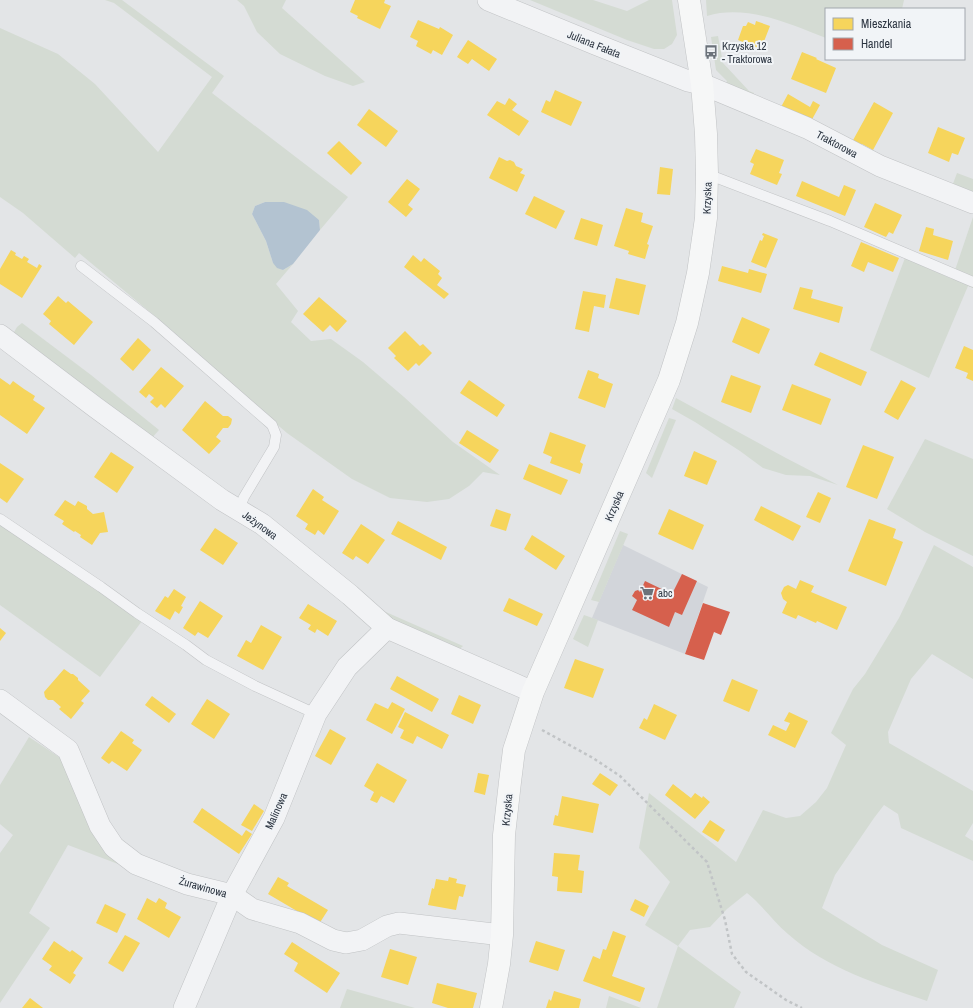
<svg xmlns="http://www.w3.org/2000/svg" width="973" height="1008" font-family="'Archivo Narrow',sans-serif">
	<rect width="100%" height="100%" fill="#e3e5e7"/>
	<polygon fill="#d2d5da" points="623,545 708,587 685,654 592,618"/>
	<g fill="#d4dbd3">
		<polygon points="105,0 122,0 224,76 212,93 348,197 320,230 319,220 265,202 255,206 252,214 266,241 273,263 283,270 293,264 276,284 298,311 291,322 311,341 331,339 363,362 404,397 453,442 500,475 483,472 469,486 449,499 427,502 390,498 352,479 287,433 232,386 169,328 79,253 75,258 23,213 0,197 0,28 58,54 95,84 158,152 212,77 114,3"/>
		<polygon points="237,0 286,0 282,8 365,82 353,86 325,76 280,54 257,32 244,6"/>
		<polygon points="530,0 593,0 627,11 649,0 672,0 677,35 672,44 664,49 654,49 627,40"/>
		<path d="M706 0H904L902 9H826V38C789 24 747 4 707 16Z"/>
		<polygon points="718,36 723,63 749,91 754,93 752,100 725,87 727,81 716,70 711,37"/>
		<polygon points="957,173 973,179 973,196 951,189"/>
		<polygon points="973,217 973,288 968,286 929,378 870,350 905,258 952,279"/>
		<polygon points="22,323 91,375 159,430 150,440 13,334 17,327"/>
		<polygon points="676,398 786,458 838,485 810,476 786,475 763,468 740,451 695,422 672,409"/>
		<polygon points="669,418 676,420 652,478 646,473"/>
		<polygon points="925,439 973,459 973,556 925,532 887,509"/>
		<polygon points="0,524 142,621 100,677 0,605"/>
		<polygon points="620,531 628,534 599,602 591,600"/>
		<path d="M934 545 973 567V679L932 654 911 679 888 732 889 743 973 791V823L965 836 973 841V861L901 828 898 814 884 805 874 818 835 875 822 908 882 945 938 970 927 1001C878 984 827 969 788 934 773 921 762 905 747 893L727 909 710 927 690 930 678 946 741 992 734 1008H657L678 946 645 925 670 882 639 848 649 793 736 862 763 810 786 818 800 816 816 802 827 788 846 745 831 733 853 689 865 674 899 618Z"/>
		<polygon points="379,609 463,646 456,652 406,632"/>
		<polygon points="584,615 598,620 588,647 573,639"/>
		<polygon points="29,737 62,759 126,867 68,845 29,913 50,928 0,1003 0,853 13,835 0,824 0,785"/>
		<polygon points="347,989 415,1008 340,1008"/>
		<polygon points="609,996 641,1008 606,1008"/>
	</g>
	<polygon fill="#b3c3d1" points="265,202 284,202 307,210 319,220 320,230 293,264 283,270 277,268 273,263 266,241 252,214 255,206"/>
	<g fill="#f6d55c">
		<polygon points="355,0 385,0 384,3 391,6 380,29 357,18 358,16 350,12"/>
		<polygon points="418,20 439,29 440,27 453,35 442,55 433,50 431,54 416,46 418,41 410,37"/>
		<polygon points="756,21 770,26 761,49 738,40 743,26 746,26 748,22 755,25"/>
		<polygon points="468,40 497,59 489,71 472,59 468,64 457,57"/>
		<polygon points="802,52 817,58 816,59 836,68 826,93 791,79"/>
		<polygon points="555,90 582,102 571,126 541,112 546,100 550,102"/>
		<polygon points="788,94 810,107 813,101 820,105 810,123 781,107"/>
		<polygon points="509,98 517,104 512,110 529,121 519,136 487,115 497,101 505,105"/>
		<polygon points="874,102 893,113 873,150 862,144 861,146 852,142"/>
		<polygon points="369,109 398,131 386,147 357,125"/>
		<polygon points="938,127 965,138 958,155 952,153 949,162 928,153"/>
		<polygon points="339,141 362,163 351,175 327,153"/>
		<polygon points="756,149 784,160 779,173 782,174 777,185 750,174 754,164 750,162"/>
		<polygon points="499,157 507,161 510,160 514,162 516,166 523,169 520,173 525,175 517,192 489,178"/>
		<polygon points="660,167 673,169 670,195 657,194"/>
		<polygon points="407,179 420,189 408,205 413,209 406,217 388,202"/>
		<polygon points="802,181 839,197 844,185 856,190 845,216 796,196"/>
		<polygon points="534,196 565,211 556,229 525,214"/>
		<polygon points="875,203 902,215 893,234 889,232 886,237 864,227"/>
		<polygon points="626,208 643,213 641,222 653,226 647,244 649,245 645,259 628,254 629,251 614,246"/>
		<polygon points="581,218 603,225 597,246 574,239"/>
		<polygon points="926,227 934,229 933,235 953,241 948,260 919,251"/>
		<polygon points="763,233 778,239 766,268 751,262 760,240 762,241 764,236 762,235"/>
		<polygon points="861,242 899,258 893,272 868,262 864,272 851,266"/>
		<polygon points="11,250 16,253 15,255 22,259 24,256 29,259 27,262 37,268 39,264 42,266 22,298 0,284 0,269"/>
		<polygon points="413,255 421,262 424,258 440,271 438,274 442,278 437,285 449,294 444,299 404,267"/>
		<polygon points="722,266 748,273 749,269 767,274 761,293 718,281"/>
		<polygon points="616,278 646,285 639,315 609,308"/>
		<polygon points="800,287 813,290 811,298 843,307 839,323 793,309"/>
		<polygon points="583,291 606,295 604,308 594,306 589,332 575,329"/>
		<polygon points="58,296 66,303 68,301 93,322 74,345 49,324 51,321 43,314"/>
		<polygon points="319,297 347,321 337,332 330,325 323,332 303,314"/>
		<polygon points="742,317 770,329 759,354 732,342"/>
		<polygon points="405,331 420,346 423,344 432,353 419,366 416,363 408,371 394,358 396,356 388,348"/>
		<polygon points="138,338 151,350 133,371 120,359"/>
		<polygon points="964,346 973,350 973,381 966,378 968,373 955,368"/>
		<polygon points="820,352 867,372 861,386 814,365"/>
		<polygon points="161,367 184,386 165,408 161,404 157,408 150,402 154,398 149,394 146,398 139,392"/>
		<polygon points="588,370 599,374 598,378 613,384 605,408 578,398"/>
		<polygon points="731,375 761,386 751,413 721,402"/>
		<polygon points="0,378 10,385 13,381 24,389 35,396 33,400 45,408 27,434 0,415"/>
		<polygon points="469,380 505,405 497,417 460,393"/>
		<polygon points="901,380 916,388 898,420 884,412"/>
		<polygon points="792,384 831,399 821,425 782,410"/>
		<polygon points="205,401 223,416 228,416 232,419 231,424 228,428 223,428 216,437 221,441 209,454 182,430"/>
		<polygon points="467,430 499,450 490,463 459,443"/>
		<polygon points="550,432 586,445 580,462 583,464 580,474 550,463 552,457 543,453"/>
		<polygon points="863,445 894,457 877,499 846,487"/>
		<polygon points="694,451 717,461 707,485 684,476"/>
		<polygon points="111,452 134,467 117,493 94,477"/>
		<polygon points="0,463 24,479 7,503 0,498"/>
		<polygon points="529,464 568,480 561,495 523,479"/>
		<polygon points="313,489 324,497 322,500 339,511 324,535 318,530 315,535 305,529 308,524 296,516"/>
		<polygon points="818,492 831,498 820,523 806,517"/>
		<polygon points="65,500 75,506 78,501 87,506 87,509 93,514 104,512 108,532 100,533 92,545 80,537 81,535 75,531 74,532 62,524 64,521 54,515"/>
		<polygon points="761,506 801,526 793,541 754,520"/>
		<polygon points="496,509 511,514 506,531 490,526"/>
		<polygon points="669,509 704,525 693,550 658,534"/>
		<polygon points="869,519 896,529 893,538 903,542 886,586 848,571"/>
		<polygon points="398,521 447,547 441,560 391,534"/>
		<polygon points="361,524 385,540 368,564 356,556 353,560 342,553"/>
		<polygon points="215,528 238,543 223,565 200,550"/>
		<polygon points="532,535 565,556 556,570 524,549"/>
		<polygon points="800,580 814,586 811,592 847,607 837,630 817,621 816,623 798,615 796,619 782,613 787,602 783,599 781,593 784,587 788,585 796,589"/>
		<polygon points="174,589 186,597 181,606 183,607 179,614 175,611 170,620 155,611 165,596 168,598"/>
		<polygon points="509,598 543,614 537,626 503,611"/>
		<polygon points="200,601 223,616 208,638 198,632 195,636 183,628"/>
		<polygon points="308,604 337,621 328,636 317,629 315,633 308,629 311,625 299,618"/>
		<polygon points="261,625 282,637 263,670 237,656 246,640 251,643"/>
		<polygon points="0,628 6,633 0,641"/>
		<polygon points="575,659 604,669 593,698 564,688"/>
		<polygon points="64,669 71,674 73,674 78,678 78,680 90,691 81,701 84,703 71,719 59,709 61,707 53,700 48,700 45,697 44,692"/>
		<polygon points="397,676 439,699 432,712 390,689"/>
		<polygon points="732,679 758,690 749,712 723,701"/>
		<polygon points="459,695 481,705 473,724 451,714"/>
		<polygon points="152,696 176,714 169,723 145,705"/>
		<polygon points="207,699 230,714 214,739 191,724"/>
		<polygon points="392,702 405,709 392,734 366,720 375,703 388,709"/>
		<polygon points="654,704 677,715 665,740 639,728 644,718 647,720"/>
		<polygon points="405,712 449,735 442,749 417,736 413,744 400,738 404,730 398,727"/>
		<polygon points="789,712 808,721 795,748 768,735 773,725 786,731 790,723 784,721"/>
		<polygon points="330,729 346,738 331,765 315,756"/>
		<polygon points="121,731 134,740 132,743 142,750 127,771 112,761 109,764 101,758"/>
		<polygon points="377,763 407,780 394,803 381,796 377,803 370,800 374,792 364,786"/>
		<polygon points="478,773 489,775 485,795 474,792"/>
		<polygon points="600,773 618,785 610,796 592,784"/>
		<polygon points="673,784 691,798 695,793 702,798 703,796 710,802 695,819 665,795"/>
		<polygon points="562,796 599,804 593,833 553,825 555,815 558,816"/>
		<polygon points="254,804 264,811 252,831 241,825"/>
		<polygon points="202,808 242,836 246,830 252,834 239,854 193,822"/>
		<polygon points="710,820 725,830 718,842 702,832"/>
		<polygon points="554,853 580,855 578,870 584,871 582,893 557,891 558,877 552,876"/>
		<polygon points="278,877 289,883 287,886 328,910 319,924 268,894"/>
		<polygon points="449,877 457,879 456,883 466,885 463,897 459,896 456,910 428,905 432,888 434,889 436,879 448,881"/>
		<polygon points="147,898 156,903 159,898 167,903 165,908 181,917 169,938 137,919"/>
		<polygon points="635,899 649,906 644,917 630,910"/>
		<polygon points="105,904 126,914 117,933 96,923"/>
		<polygon points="613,931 626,936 612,976 645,988 640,1002 583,981 593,956 600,959 603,949 606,950"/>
		<polygon points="125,935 140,943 123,972 108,963"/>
		<polygon points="54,941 70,952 72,950 83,958 73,973 76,975 70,984 49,970 52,966 42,959"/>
		<polygon points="536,941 565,950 558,971 529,962"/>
		<polygon points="292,942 340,973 327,993 294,971 298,963 284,954"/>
		<polygon points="390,949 417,957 408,985 381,977"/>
		<polygon points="437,983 477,993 473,1008 448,1008 432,1003"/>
		<polygon points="554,991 581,999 579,1008 546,1008 549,999 551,1001"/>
		<polygon points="30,998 43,1008 22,1008"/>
	</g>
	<g fill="#d6604d">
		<polygon points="682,574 697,581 682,615 675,612 669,627 632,610 637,600 632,596 635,591 638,590 640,592 645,581 672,594"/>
		<polygon points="703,603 730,612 721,635 714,632 704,660 685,654"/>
	</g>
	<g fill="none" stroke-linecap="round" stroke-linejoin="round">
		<defs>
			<g id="lane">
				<polyline points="707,174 830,221 973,282"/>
				<polyline points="81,266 154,322 272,425 276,435 274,447 244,497 239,509"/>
				<polyline points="0,519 101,587 137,613 186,645 206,660 255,686 316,714"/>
			</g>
			<g id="street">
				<polyline points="488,0 595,44 688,81 702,84 807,128 880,166 973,203"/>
				<polyline points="0,335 95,407 222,500 262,524 350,595 387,628 533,692"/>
				<polyline points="0,700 68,750 100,826 114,847 136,864 187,884 232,895 252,909 300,923 333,940 346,943 362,940 387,926 399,923 502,935"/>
				<polyline points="184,1008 232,895 274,818 316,714 347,667 387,628"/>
			</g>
			<polyline id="secondary" points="491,1008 499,964 502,935 504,835 510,782 514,750 533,692 669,380 687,323 698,273 706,218 707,174 706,134 702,84 689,0"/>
		</defs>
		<use href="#lane" stroke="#c1c3c5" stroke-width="11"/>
		<use href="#street" stroke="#c1c3c5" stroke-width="22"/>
		<use href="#secondary" stroke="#c1c3c5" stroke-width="23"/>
		<polyline stroke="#c1c4c6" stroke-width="2.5" stroke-dasharray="3 3" stroke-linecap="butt" points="542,730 593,758 620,776 707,862 725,920 732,954 746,972 786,1000 802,1008"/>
		<use href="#lane" stroke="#f2f3f5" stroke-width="10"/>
		<use href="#street" stroke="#f2f3f5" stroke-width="21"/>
		<use href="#secondary" stroke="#f6f7f7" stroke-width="22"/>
	</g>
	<defs>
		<symbol id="bus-bare" viewBox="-9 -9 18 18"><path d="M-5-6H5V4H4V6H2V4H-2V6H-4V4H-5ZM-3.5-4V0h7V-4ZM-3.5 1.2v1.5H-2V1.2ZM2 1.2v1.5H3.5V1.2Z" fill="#6b727a" stroke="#f1f4f7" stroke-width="2.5" paint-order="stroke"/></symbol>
		<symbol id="supermarket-bare" viewBox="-9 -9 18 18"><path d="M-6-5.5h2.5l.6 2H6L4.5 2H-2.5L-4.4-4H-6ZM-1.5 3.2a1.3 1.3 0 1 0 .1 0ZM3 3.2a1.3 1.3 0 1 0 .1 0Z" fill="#6b727a" stroke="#f1f4f7" stroke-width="2.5" paint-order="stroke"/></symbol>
	</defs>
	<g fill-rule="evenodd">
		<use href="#bus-bare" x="701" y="42" width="20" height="20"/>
		<use href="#supermarket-bare" x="637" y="583" width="20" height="20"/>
	</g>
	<g text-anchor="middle" stroke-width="4" stroke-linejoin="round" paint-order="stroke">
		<g font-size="11" fill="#2b3440" stroke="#f1f4f7">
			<text transform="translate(594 44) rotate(22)" y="4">Juliana Fałata</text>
			<text transform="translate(837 144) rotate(28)" y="4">Traktorowa</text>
			<text transform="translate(707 198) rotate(-88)" y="4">Krzyska</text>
			<text transform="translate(614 506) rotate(-67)" y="4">Krzyska</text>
			<text transform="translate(260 525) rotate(36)" y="4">Jeżynowa</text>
			<text transform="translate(507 810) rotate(-85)" y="4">Krzyska</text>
			<text transform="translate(276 811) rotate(-66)" y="4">Malinowa</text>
			<text transform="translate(203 887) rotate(16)" y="4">Żurawinowa</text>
		</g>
		<g font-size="11" fill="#2b3440" stroke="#f1f4f7" text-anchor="start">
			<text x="722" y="50">Krzyska 12<tspan x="722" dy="13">- Traktorowa</tspan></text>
			<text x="658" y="597">abc</text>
		</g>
	</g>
	<rect x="825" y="8" width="140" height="52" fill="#f1f4f7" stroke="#a2a7ae"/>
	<rect x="833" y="18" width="20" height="12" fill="#f6d55c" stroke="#a2a7ae"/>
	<text x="861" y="28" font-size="12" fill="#2b3440">Mieszkania</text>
	<rect x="833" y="38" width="20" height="12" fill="#d6604d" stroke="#a2a7ae"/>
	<text x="861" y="48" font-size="12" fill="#2b3440">Handel</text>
</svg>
